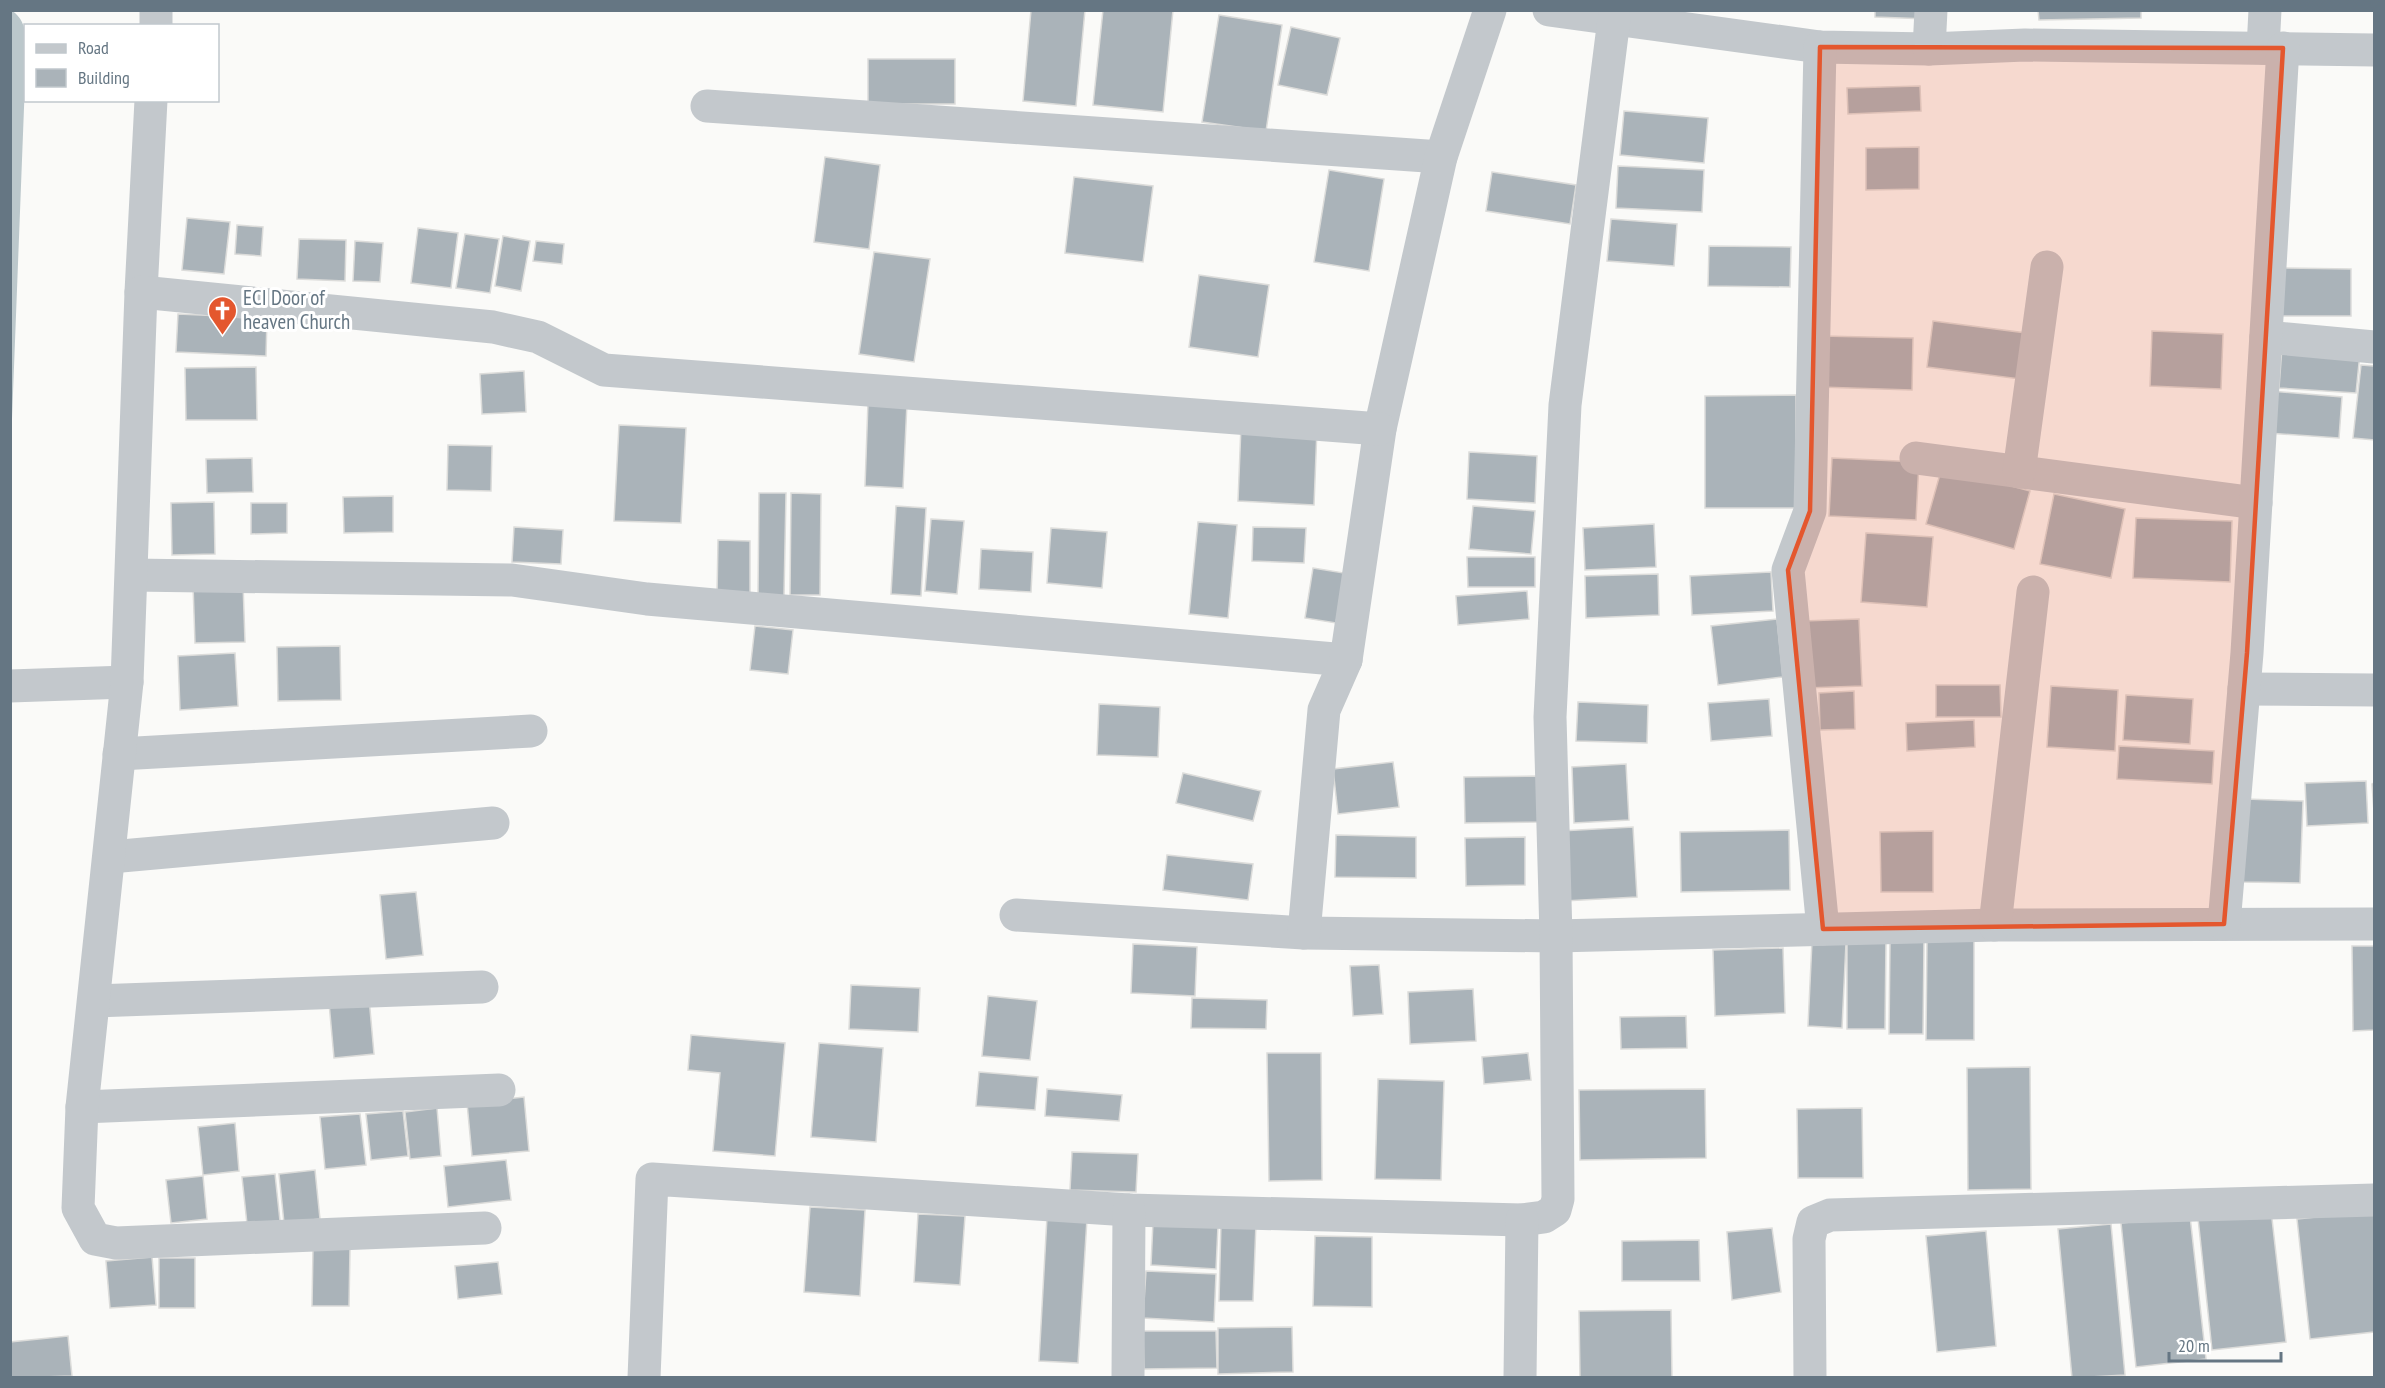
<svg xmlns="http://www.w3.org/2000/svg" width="2385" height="1388" font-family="'PT Sans Narrow',sans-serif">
	<rect width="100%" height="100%" fill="#fafaf8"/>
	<path fill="#bbc7cb" d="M11 10C28 21 26 39 26 56L11 445Z"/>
	<g fill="#aab3b9" stroke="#dcdcda" stroke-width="1.5">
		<polygon points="1031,10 1085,10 1076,106 1023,101"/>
		<polygon points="1103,10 1173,10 1163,112 1093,105"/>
		<polygon points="1875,10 1928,10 1928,19 1875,17"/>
		<polygon points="2038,10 2141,10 2141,18 2039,20"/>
		<polygon points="1219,15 1282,25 1266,131 1202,122"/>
		<polygon points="1291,27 1340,38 1327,95 1278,85"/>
		<rect x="868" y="59" width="87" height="45"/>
		<polygon points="1920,86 1921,111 1848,114 1847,88"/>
		<polygon points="1624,111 1708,118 1704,163 1620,155"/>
		<polygon points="1919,147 1919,189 1866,190 1866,148"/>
		<polygon points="825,157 880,165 869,249 814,242"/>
		<polygon points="1618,166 1704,170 1702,212 1616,208"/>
		<polygon points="1329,170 1384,179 1369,271 1314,262"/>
		<polygon points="1492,172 1576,185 1570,224 1486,211"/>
		<polygon points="1074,177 1153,186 1143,262 1065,253"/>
		<polygon points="187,218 230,222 224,274 182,270"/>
		<polygon points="1611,219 1677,224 1674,266 1607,261"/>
		<polygon points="237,225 263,227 261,256 235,254"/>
		<polygon points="418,228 458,233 451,288 411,283"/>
		<polygon points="465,234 499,239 490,293 456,288"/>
		<polygon points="503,236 530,241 521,291 495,286"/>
		<polygon points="299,239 346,240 345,281 297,279"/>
		<polygon points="355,241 383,243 380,282 353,281"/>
		<polygon points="536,241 564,244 562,264 533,261"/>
		<polygon points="1709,246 1791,247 1790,287 1708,286"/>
		<polygon points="874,252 930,259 914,362 859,354"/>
		<polygon points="2281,268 2351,269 2351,316 2280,316"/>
		<polygon points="1199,275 1269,285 1258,357 1189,347"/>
		<polygon points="178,314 267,318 266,356 176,352"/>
		<polygon points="1933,321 2026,333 2020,379 1927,367"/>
		<polygon points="2152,331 2223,334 2221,389 2150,386"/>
		<polygon points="1821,336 1913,338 1912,390 1820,387"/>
		<polygon points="2282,347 2360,353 2356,393 2279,388"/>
		<polygon points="2361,365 2374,366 2374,440 2353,438"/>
		<polygon points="256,367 257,420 186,420 185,368"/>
		<polygon points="524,371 526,412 482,414 480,374"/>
		<polygon points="2271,391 2342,397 2339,438 2268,433"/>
		<polygon points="1796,395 1796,508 1705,508 1705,396"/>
		<polygon points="868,402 907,403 903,488 865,486"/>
		<polygon points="619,425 686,428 681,523 614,521"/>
		<polygon points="1241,426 1317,429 1314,505 1238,501"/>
		<polygon points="448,445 492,446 491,491 447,490"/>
		<polygon points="1469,452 1537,456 1535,503 1467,499"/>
		<polygon points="252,458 253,492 207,493 206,459"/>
		<polygon points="1832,458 1919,462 1916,520 1829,516"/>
		<polygon points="1942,467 2030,491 2014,549 1926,524"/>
		<polygon points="759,493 786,493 784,596 758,595"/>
		<polygon points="791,493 821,494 820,595 790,595"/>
		<polygon points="2054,494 2125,509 2111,578 2040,564"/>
		<polygon points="393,496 393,532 344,533 343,497"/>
		<polygon points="214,502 215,554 172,555 171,503"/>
		<polygon points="251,503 287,503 287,533 251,534"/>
		<polygon points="896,506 926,508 921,596 891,594"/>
		<polygon points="1473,506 1535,511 1531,554 1469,549"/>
		<polygon points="2136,518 2232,521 2230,582 2133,578"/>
		<polygon points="931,519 964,521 957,594 925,591"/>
		<polygon points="1198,522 1237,525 1228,618 1189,614"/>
		<polygon points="1654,524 1656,567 1585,570 1583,528"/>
		<polygon points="514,527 563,530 561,564 512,562"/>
		<polygon points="1253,527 1306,528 1304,563 1252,561"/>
		<polygon points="1051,528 1107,532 1102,588 1047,583"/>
		<polygon points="1866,533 1933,537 1927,607 1861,602"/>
		<polygon points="718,540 750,541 750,594 717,594"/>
		<polygon points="981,549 1033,552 1031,592 979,589"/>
		<polygon points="1467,557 1535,557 1535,587 1468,587"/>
		<polygon points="1313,568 1344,573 1336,623 1305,618"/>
		<polygon points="1771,572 1773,611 1692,615 1690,576"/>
		<polygon points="1658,574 1659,615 1586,618 1585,576"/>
		<polygon points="243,583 245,642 195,643 193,585"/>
		<polygon points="1527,591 1529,619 1458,625 1456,596"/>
		<polygon points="1777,619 1783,677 1718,685 1711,626"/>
		<polygon points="1859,619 1862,686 1805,688 1803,621"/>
		<polygon points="755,626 793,630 788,674 750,670"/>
		<polygon points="340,646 341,700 278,701 277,647"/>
		<polygon points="235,653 238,706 180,710 178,656"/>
		<polygon points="1936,685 2000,685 2001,717 1936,717"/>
		<polygon points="2051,686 2118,690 2115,751 2047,747"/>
		<polygon points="1854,691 1855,729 1820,730 1819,693"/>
		<polygon points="2126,695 2193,699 2190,744 2123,740"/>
		<polygon points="1769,699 1772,736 1711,741 1708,703"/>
		<polygon points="1578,702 1648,705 1647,743 1576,741"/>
		<polygon points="1099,704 1160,707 1158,757 1097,755"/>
		<polygon points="1974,720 1975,747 1907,751 1906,723"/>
		<polygon points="2119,746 2214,751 2212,784 2117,779"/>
		<polygon points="1393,762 1399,807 1338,814 1333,769"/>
		<polygon points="1626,764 1629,820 1574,823 1572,767"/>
		<polygon points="1183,773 1261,791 1253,821 1176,803"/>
		<polygon points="1537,776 1538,822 1465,823 1464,777"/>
		<polygon points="2366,781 2368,823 2307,826 2305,783"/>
		<polygon points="2374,783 2374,812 2372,784"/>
		<polygon points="2246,799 2303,801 2300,883 2243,882"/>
		<polygon points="1633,827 1637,897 1564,901 1560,831"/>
		<polygon points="1789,830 1790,890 1681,892 1680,832"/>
		<polygon points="1933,831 1933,892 1881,892 1880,832"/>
		<polygon points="1336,835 1416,837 1416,878 1335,877"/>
		<polygon points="1525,837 1525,885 1466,886 1465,838"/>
		<polygon points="1167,855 1253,864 1248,900 1163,890"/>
		<polygon points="416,892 423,955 386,959 380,895"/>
		<polygon points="1927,940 1974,940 1974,1040 1926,1040"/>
		<polygon points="1812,941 1846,943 1842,1028 1808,1026"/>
		<polygon points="1847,941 1886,941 1885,1029 1847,1029"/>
		<polygon points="1890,942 1924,942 1923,1034 1889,1034"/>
		<polygon points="1133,944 1197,947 1195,996 1131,993"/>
		<polygon points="2352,946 2374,946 2374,1030 2353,1031"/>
		<polygon points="1783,948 1785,1013 1715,1016 1713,950"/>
		<polygon points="1379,965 1383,1014 1353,1016 1350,966"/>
		<polygon points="851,985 920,988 918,1032 849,1029"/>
		<polygon points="1473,989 1476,1041 1410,1044 1408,992"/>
		<polygon points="988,996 1037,1001 1030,1060 982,1056"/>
		<polygon points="369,998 374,1054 334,1058 329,1003"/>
		<polygon points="1192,998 1267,1000 1266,1029 1191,1028"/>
		<polygon points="1686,1016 1687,1048 1621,1049 1620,1017"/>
		<polygon points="691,1035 785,1043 775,1156 713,1151 720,1073 688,1070"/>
		<polygon points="819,1043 883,1048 876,1142 811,1137"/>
		<polygon points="1267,1053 1321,1053 1322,1180 1269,1181"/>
		<polygon points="1528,1053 1531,1080 1484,1084 1482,1057"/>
		<polygon points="2030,1067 2031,1189 1968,1190 1967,1068"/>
		<polygon points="979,1072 1038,1077 1035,1110 976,1106"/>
		<polygon points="1378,1079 1444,1081 1441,1180 1375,1179"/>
		<polygon points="1047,1089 1122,1095 1119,1121 1045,1116"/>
		<polygon points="1705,1089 1706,1158 1580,1160 1579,1090"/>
		<polygon points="524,1097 529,1151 472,1156 467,1103"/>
		<polygon points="437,1108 441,1156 410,1159 405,1112"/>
		<polygon points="1862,1108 1863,1178 1798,1178 1797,1109"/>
		<polygon points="403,1111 408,1156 371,1160 366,1114"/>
		<polygon points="360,1114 366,1165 325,1169 320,1117"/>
		<polygon points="235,1123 239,1171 203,1175 198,1127"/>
		<polygon points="1072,1152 1138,1154 1136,1192 1070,1190"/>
		<polygon points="506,1160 511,1200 448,1207 444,1166"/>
		<polygon points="315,1170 320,1219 284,1223 279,1174"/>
		<polygon points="275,1174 280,1221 247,1224 242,1177"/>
		<polygon points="203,1176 207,1219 171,1223 166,1180"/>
		<polygon points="810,1207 865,1210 860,1296 804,1292"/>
		<polygon points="2271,1210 2286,1342 2212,1350 2198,1218"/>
		<polygon points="2374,1211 2374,1332 2310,1339 2297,1219"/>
		<polygon points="918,1214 965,1216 960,1285 914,1282"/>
		<polygon points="2190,1216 2206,1359 2136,1367 2121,1223"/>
		<polygon points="1047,1217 1087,1219 1078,1363 1039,1361"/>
		<polygon points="1153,1222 1218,1226 1216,1269 1151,1265"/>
		<polygon points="1221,1222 1256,1223 1253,1301 1219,1301"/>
		<polygon points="2111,1224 2125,1375 2072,1378 2058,1229"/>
		<polygon points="1772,1228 1781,1292 1732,1300 1727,1232"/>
		<polygon points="1986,1231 1996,1346 1937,1352 1926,1236"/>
		<polygon points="1315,1236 1372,1237 1372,1307 1313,1306"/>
		<polygon points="1699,1240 1700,1281 1622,1281 1622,1241"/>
		<polygon points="313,1248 350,1249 349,1306 312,1306"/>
		<polygon points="152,1257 156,1305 110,1308 106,1261"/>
		<rect x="159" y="1258" width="36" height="50"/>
		<polygon points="498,1262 502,1294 458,1299 455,1266"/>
		<polygon points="1146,1271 1216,1274 1214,1322 1143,1318"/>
		<polygon points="1671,1310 1672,1378 1580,1378 1579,1311"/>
		<polygon points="1292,1327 1293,1372 1218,1374 1218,1328"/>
		<polygon points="1143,1331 1216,1331 1217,1368 1144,1369"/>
		<polygon points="68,1336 72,1376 10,1378 10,1342"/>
	</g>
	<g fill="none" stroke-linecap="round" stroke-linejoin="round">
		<g stroke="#c3c8cc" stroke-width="33">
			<polyline points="1549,10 1820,47 1929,49 2025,45 2374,50"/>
			<polyline points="156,26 156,10"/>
			<polyline points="1820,47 1810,511 1788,570 1823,929"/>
			<polyline points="2263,48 2265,10"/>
			<polyline points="1929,49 1931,10"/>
			<polyline points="707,106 1441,157"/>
			<polyline points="141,292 151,100"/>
			<polyline points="2266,337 2374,347"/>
			<polyline points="1916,458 2256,503"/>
			<polyline points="2019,472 2047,267"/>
			<polyline points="132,575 512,580 647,599 1346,660"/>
			<polyline points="10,686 127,682"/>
			<polyline points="2244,689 2374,690"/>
			<polyline points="119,754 531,731"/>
			<polyline points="110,857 493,823"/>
			<polyline points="1016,915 1304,933 1556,936 1995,925 2374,924"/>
			<polyline points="2224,924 2247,653 2283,48"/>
			<polyline points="1995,925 2033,592"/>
			<polyline points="1304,933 1324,710 1346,660 1380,429 1441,157 1490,10"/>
			<polyline points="94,1001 482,987"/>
			<polyline points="82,1107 499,1090"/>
			<polyline points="485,1228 116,1243 95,1239 78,1208 82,1107 127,682 141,292 493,327 538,337 604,370 1380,429"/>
			<polyline points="644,1378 652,1179 1129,1210 1522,1220 1544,1217 1555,1210 1558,1199 1556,936 1550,717 1565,405 1614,19"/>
			<polyline points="1128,1378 1129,1210"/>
			<polyline points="1520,1378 1522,1220"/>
			<polyline points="1810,1378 1809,1239 1813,1222 1830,1215 2374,1200"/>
		</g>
	</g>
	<path fill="#e4572e" fill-opacity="0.2" stroke="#e4572e" stroke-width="4.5" stroke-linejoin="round" d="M1820 47 2283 48 2247 653 2224 924 1823 929 1788 570 1810 511Z"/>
	<defs>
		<symbol id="church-pin" viewBox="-11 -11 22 30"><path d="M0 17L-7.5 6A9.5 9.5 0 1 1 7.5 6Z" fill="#e4572e" stroke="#fff"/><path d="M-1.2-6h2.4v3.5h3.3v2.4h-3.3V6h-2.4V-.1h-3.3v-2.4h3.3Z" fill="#fff"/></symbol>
	</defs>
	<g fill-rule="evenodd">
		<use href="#church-pin" x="206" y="294" width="33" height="45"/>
	</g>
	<g text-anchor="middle" stroke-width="6" stroke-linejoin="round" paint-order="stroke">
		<g font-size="21" fill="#657683" stroke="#fff" text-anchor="start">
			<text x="243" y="305">ECI Door of<tspan x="243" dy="24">heaven Church</tspan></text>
		</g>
	</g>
	<rect width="2385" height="1388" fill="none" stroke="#657683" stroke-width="24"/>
	<rect x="24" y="24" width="195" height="78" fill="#ffffff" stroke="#c1c8cd" stroke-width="1.5"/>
	<rect x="36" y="44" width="30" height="9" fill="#c3c8cc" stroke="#c1c8cd" stroke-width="1.5"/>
	<text x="78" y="54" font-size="18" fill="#657683">Road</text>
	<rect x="36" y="69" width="30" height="18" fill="#aab3b9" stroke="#c1c8cd" stroke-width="1.5"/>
	<text x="78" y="84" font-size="18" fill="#657683">Building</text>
	<path d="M2169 1352v9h112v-9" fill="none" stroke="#657683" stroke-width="3"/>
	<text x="2178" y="1352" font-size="18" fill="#657683" stroke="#ffffff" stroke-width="4.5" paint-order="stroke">20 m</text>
</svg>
